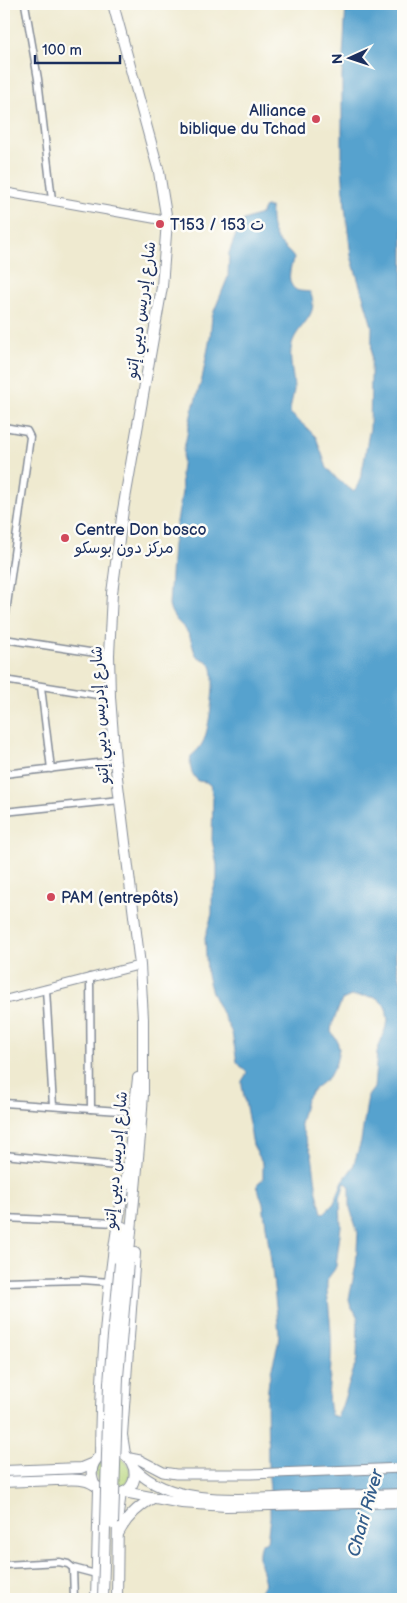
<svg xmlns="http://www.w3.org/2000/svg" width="407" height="1603" font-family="'Balsamiq Sans','Playpen Sans Arabic',sans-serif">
	<rect width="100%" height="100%" fill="#fdfcf7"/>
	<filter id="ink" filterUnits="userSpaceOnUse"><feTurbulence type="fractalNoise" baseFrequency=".02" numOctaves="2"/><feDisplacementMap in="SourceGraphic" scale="10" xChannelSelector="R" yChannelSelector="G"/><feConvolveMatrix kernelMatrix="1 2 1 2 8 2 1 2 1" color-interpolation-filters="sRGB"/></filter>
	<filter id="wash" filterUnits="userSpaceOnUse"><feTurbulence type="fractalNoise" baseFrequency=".0096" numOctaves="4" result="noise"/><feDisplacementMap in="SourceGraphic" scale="20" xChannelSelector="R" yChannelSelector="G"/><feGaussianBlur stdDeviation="1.12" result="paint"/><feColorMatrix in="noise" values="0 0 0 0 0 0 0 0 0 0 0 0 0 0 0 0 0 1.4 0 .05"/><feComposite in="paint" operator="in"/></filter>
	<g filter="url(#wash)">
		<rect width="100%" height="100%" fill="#efead0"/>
		<path fill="#b7d67d" stroke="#69826e" d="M112 1455C116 1456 121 1458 124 1460 135 1469 129 1483 120 1490L99 1486C93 1464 93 1466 112 1455Z"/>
		<path fill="#56a2ce" stroke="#386896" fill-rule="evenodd" d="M346 4H403V939L400 940C390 957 401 973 403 991V1599H260L259 1592 265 1584C263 1570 255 1559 261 1544L265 1543 267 1541 270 1517V1490L268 1467 267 1398 269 1380 278 1344 279 1333 272 1269 263 1204 257 1186 258 1183 263 1179V1164L253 1145 242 1086V1081L247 1073 237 1062 232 1033 212 993 207 975 205 938 212 914V894L217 880V865L212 840 213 795 210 785 206 782 198 781C191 774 189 766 191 756 196 752 200 748 203 742 209 731 217 677 211 666 208 659 201 660 196 655 193 649 192 642 190 637 184 624 173 622 169 605L173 545 182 492 181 473 184 449 192 411 202 379 210 338 212 316 228 277 229 253 236 234 244 220 261 214 265 207H270L271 209C270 221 272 234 280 243 285 249 290 252 294 258 290 267 286 282 295 289 298 292 305 291 310 292 321 316 297 325 292 344 288 360 294 375 294 390 293 398 290 405 290 413L309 430 316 437 327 468 338 480 353 491C363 486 366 442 370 429L372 326 351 256 345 206 342 166V76ZM351 996H366L377 998 386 1007 388 1021 377 1052 374 1088 368 1096 361 1141 353 1167 343 1181 334 1203 325 1213H322L317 1192 312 1155 300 1124 306 1100 313 1090 329 1077 336 1063 339 1049 337 1040 331 1032 332 1025 342 1000ZM345 1182 350 1187V1208L358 1233 356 1265 349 1299 351 1308 354 1310 358 1318 357 1359 341 1409 337 1417 331 1415C325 1397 331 1380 331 1361 332 1344 331 1327 329 1310 329 1301 326 1292 327 1283 327 1276 334 1273 336 1266L341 1226 340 1199Z"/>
	</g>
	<g filter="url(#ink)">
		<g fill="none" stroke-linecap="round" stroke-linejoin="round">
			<defs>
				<g id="minor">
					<polyline points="25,4 38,79 52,200"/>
					<polyline points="4,427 27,431 30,437 4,627"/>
					<polyline points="4,639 109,655"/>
					<polyline points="4,680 110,697"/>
					<polyline points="41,687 51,769"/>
					<polyline points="4,774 115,761"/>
					<polyline points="4,812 120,800"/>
					<polyline points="90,977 91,1109"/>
					<polyline points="46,989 53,1106"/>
					<polyline points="4,1103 134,1112"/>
					<polyline points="4,1155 127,1167"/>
					<polyline points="4,1218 117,1223"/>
					<polyline points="4,1282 82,1280 110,1282"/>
					<polyline points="4,1565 59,1562 68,1564 73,1568 96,1574"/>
					<polyline points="73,1568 74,1599"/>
				</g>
				<g id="tertiary">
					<polyline points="4,192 167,221"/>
					<polyline points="4,1000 140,965"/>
				</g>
				<polyline id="secondary" points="130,1458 140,1460 163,1472 176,1474 251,1474 403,1468"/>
				<g id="primary">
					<polyline points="113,4 159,172 167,221 162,287 123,510 112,593 109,655 110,697 115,761 140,965 143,1019 143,1094 140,1136 128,1263"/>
					<polyline points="126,1185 138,1078"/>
					<polyline points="120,1263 123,1227"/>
					<polyline points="125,1454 122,1435 135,1253"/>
					<path d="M100 1455C101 1363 107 1269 126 1179"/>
					<path d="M135 1469C174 1509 250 1498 300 1497 334 1496 369 1495 403 1494"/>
					<polyline points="4,1471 81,1468 93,1463"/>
					<path d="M4 1482C21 1481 38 1481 55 1480 65 1480 76 1478 86 1481 98 1484 103 1496 117 1494 140 1491 140 1461 120 1452"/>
					<path d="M94 1484C89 1471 92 1460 104 1453"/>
					<polyline points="124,1492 182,1503 226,1506 403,1502"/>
					<path d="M118 1534C126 1518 137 1507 153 1498"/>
					<polyline points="96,1599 99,1490"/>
					<polyline points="117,1599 118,1514 121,1493"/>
				</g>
			</defs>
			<use href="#minor" stroke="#858c97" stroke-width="9"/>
			<use href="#tertiary" stroke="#858c97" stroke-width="10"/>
			<use href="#secondary" stroke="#858c97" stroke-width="11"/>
			<use href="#primary" stroke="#858c97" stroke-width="12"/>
			<use href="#minor" stroke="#fff" stroke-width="6"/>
			<use href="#tertiary" stroke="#fff" stroke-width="8"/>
			<use href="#secondary" stroke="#fff" stroke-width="9"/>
			<use href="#primary" stroke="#fff" stroke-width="10"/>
			<defs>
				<g id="primary-bridge">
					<polyline points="113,1524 118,1377 128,1263"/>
					<polyline points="103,1599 109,1383 112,1347 120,1263"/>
				</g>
			</defs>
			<use href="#primary-bridge" stroke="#858c97" stroke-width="12" stroke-linecap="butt"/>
			<use href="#primary-bridge" stroke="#fff" stroke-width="10"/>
		</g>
	</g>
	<g fill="#d1495b" stroke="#fdfcf7" stroke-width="2">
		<circle cx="316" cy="119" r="5"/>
		<circle cx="160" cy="224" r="5"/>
		<circle cx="65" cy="538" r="5"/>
		<circle cx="51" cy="897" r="5"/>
	</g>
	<g text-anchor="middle" stroke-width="5" stroke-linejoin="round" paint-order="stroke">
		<g font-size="16" fill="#1b2f5e" stroke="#fdfcf7" text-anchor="start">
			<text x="306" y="116" text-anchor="end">Alliance<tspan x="306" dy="18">biblique du Tchad</tspan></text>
			<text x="170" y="230">T153 / ت 153</text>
			<text x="75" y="535">Centre Don bosco<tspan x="75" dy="18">مركز دون بوسكو</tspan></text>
			<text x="61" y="903">PAM (entrepôts)</text>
		</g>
		<g font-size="16" fill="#1b2f5e" stroke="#fdfcf7">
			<text transform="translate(140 310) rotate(-82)" y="6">شارع إدريس ديبي إتنو</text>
			<text transform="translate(99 715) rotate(-93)" y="6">شارع إدريس ديبي إتنو</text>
			<text transform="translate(115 1160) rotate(-85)" y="6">شارع إدريس ديبي إتنو</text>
		</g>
		<g font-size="18" font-style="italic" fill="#335d8b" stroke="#fdfcf7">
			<text transform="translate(365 1513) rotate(-74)" y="6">Chari River</text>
		</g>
	</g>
	<rect width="407" height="1603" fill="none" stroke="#fdfcf7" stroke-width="20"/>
	<g transform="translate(350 58) rotate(267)" stroke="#fdfcf7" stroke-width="4" paint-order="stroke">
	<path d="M0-4L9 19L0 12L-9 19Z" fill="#1b2f5e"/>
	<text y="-8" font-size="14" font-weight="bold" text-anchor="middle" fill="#1b2f5e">N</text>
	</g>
	<path d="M35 55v8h85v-8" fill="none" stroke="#1b2f5e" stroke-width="2.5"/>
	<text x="42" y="55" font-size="15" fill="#1b2f5e" stroke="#fdfcf7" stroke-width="4" paint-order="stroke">100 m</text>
</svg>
